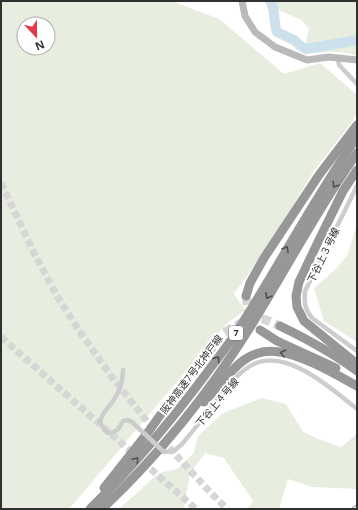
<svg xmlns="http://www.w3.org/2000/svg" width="358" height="510" font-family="'Open Sans','Noto Sans JP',sans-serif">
	<rect width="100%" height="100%" fill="#fff"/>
	<g fill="#e7eddf" fill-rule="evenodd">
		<path d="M1 1H171L219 19 284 74 320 63 357 95V113L352 122 313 172 275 236 234 294 245 310 225 325 69 509H1ZM24 24H48V48H24Z"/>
		<path d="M273 1H357V56C344 50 326 52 311 53L306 41 309 29 302 20 278 10Z"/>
		<polygon points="357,224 357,342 324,321 314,288 336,269 348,254"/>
		<polygon points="262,398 286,404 303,432 321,440 341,447 357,434 357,489 312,487 288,479 279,509 234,509 248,508 253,501 224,458 205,453 190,474 184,507 185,509 119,509 159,473 177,469 194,453 198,436 223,413"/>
	</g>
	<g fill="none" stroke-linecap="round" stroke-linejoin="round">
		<path stroke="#cce1ec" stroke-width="10" d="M270 1C276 9 273 22 277 32L294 40 301 46 306 49 357 40"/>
		<g stroke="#d6d6d6" stroke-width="7" stroke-dasharray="7 3.5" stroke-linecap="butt">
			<polyline points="1,183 34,253 57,296 82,335 112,377 154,430"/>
			<polyline points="1,337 196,509"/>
			<polyline points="162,440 210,492 227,509"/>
		</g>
		<g stroke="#d6d6d6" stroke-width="9" stroke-dasharray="9 4.5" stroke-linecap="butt">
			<polyline points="246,296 248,310 251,317"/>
			<path d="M166 407 224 333C236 325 248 318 262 319 268 320 275 324 280 326"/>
		</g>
		<g stroke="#cdcdcd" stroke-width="4.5">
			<polyline points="338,58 339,65 357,84"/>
			<path d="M357 186 305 291C304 303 305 310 312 318L357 351"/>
			<path d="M123 370C123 380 121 389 115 398 110 406 102 412 100 422L104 429 108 433C117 433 119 428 123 421L128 420 132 422"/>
			<path d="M164 452 174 451 182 444C192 432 202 420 211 408 223 393 237 371 256 363 290 350 333 390 357 409"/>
		</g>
		<polyline stroke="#bababa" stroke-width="7" points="242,1 245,16 255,32 275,47 307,60 329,57 357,60"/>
		<g stroke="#979797" stroke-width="9">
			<polyline points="357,170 343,191 319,240 299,282 296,296 297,307 304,321 357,364"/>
			<polyline points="246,296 250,283 264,258 319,175 357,125"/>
			<path d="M280 326C307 339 333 353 357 371"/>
			<polyline points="260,330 277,341 336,368"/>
			<path d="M204 402C217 388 229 371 244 360 254 353 267 350 279 352 303 355 335 374 357 386"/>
			<polyline points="104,488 149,431 166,407"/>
			<path d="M90 509C132 468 170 422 206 374 216 360 227 347 236 333 278 268 313 200 357 137"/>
			<path d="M102 509C158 456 208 394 249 329 286 270 317 209 357 153"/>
		</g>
		<defs>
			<polyline id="rail" points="353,509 357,506"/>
		</defs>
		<use href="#rail" stroke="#858585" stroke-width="3"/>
		<use href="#rail" stroke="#fff" stroke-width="1.5" stroke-dasharray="4.5" stroke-linecap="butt"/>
		<polyline stroke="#cdcdcd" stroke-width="4.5" points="132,422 164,452"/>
	</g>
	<defs><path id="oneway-chevron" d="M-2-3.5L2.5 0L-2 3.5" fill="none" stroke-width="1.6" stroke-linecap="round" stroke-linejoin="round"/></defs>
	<g stroke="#4f4f4f">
		<use href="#oneway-chevron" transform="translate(335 185) rotate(123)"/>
		<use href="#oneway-chevron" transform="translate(286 249) rotate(-60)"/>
		<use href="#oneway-chevron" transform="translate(268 296) rotate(121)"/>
		<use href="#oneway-chevron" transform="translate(283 353) rotate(-166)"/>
		<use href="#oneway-chevron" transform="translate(217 359) rotate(-54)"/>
		<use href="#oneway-chevron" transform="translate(136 460) rotate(-50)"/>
	</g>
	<g text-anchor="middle" stroke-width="4" stroke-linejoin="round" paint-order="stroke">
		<rect fill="#fff" stroke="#6e6e6e" stroke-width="1" x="229" y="326" width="14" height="14" rx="3"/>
		<g font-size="9" font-weight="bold" fill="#303030">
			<text x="236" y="336">7</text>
		</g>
		<g font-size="10" fill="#303030" stroke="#fff">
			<text transform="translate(323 255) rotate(-64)" y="4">下谷上３号線</text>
			<text transform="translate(191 374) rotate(-53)" y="4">阪神高速7号北神戸線</text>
			<text transform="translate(217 402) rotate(-50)" y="4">下谷上４号線</text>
		</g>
	</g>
	<rect width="358" height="510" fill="none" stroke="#303030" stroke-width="4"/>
	<g transform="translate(36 36) rotate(158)"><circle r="19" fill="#ffffff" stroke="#acacac"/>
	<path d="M0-3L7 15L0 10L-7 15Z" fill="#e2384a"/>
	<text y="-6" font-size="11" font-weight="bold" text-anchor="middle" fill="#303030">N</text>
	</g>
</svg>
